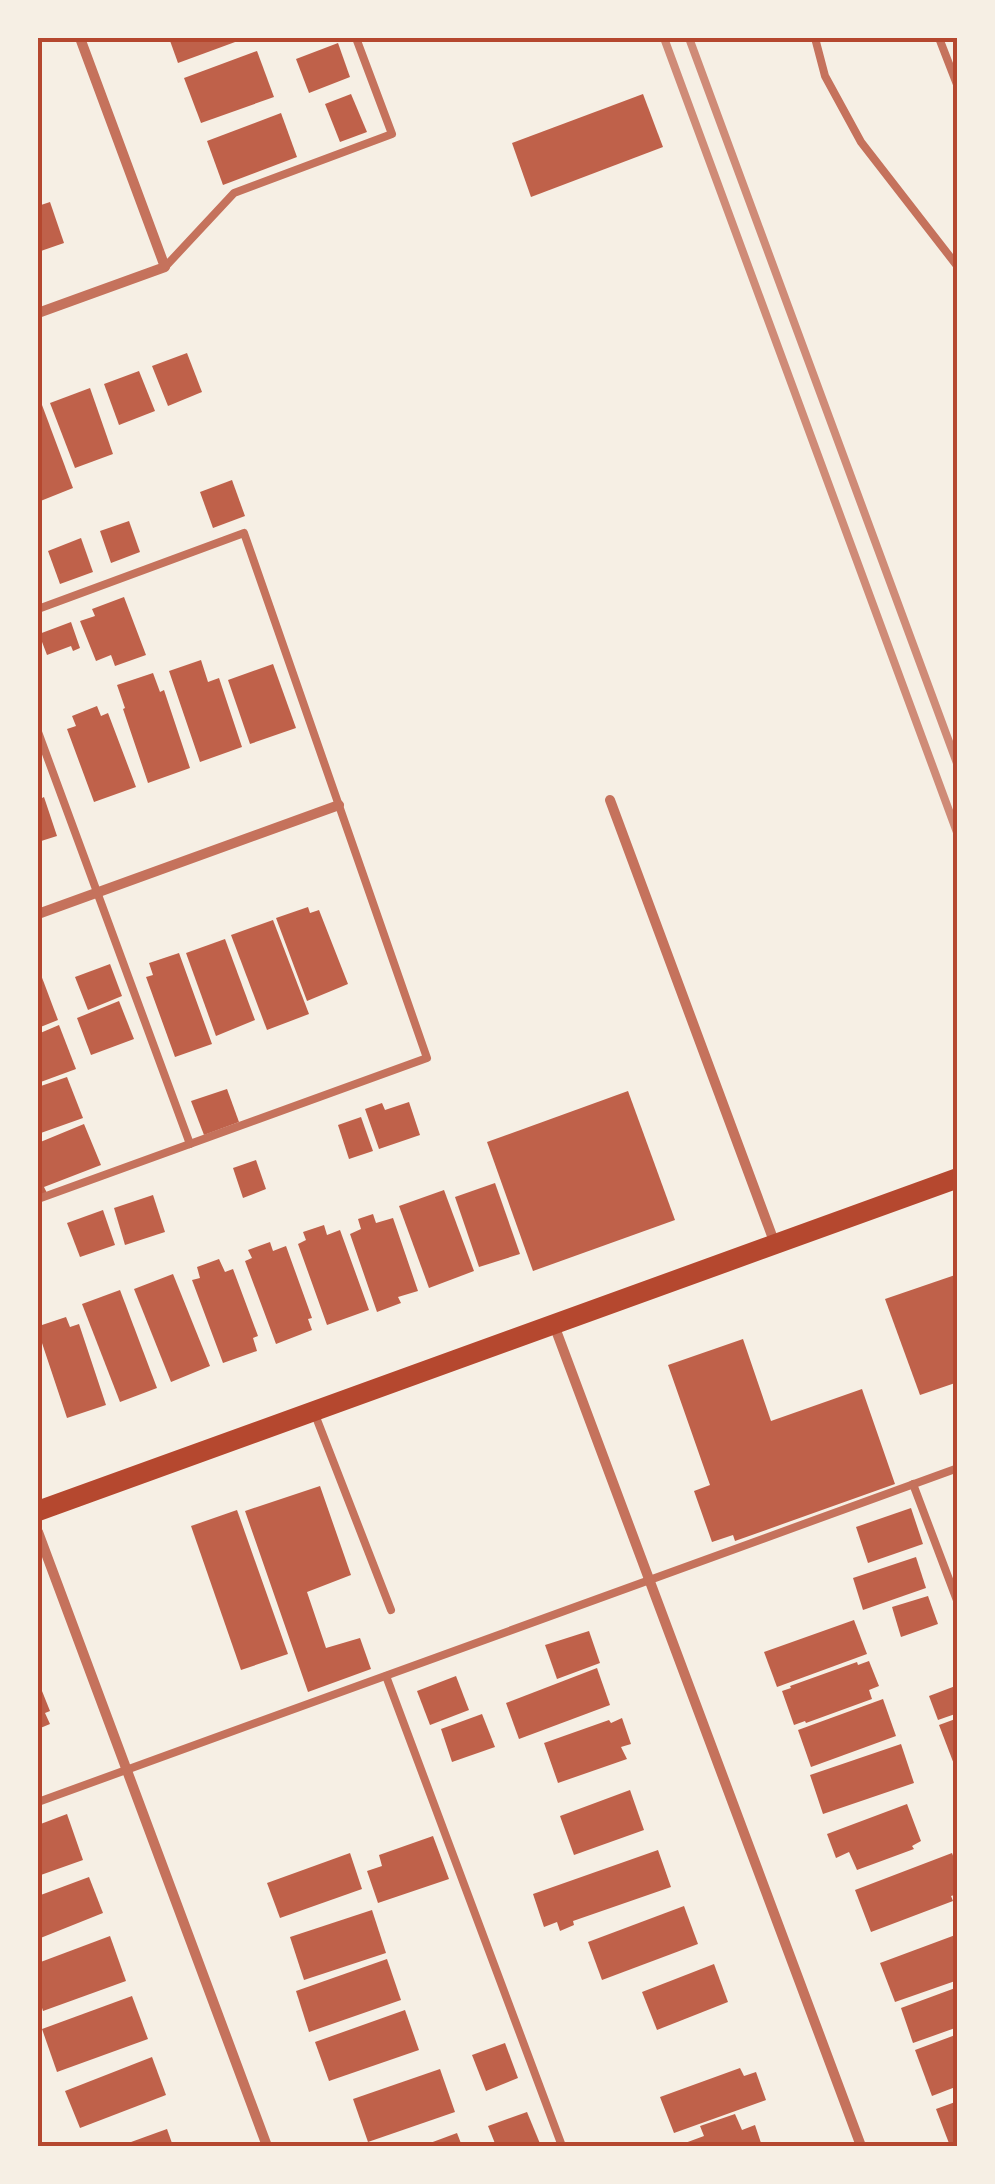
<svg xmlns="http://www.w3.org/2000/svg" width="995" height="2184" font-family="'Alegreya Sans',sans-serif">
	<rect width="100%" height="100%" fill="#f6efe4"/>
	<g fill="#bf614a">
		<polygon points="169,38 246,38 178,63"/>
		<polygon points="338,43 350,77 309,93 296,59"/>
		<polygon points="257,51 274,97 201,123 184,78"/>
		<polygon points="351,94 367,132 340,142 325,104"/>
		<polygon points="643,94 663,147 531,197 512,143"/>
		<polygon points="281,113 297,157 223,185 207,141"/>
		<polygon points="50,202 64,243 38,252 38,206"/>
		<polygon points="187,353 202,392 168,406 152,366"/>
		<polygon points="139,371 155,411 119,425 104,384"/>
		<polygon points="90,388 113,454 75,468 50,403"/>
		<polygon points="42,405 73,488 38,502 38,407"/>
		<polygon points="232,480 245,516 213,528 200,492"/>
		<polygon points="129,521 140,552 111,563 100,531"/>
		<polygon points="81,538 93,572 60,584 48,551"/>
		<polygon points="124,597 146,655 115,666 111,655 96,661 80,621 95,616 92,609"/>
		<polygon points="71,622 80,648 73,651 71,646 47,655 39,634"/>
		<polygon points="201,660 208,682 219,678 242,747 200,762 169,671"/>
		<polygon points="273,664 296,728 250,744 228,680"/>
		<polygon points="153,673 160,692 164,690 190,768 148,783 123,709 125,708 117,685"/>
		<polygon points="97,706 101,716 108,713 136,787 94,802 67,729 76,726 72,716"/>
		<polygon points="44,797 57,836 38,842 38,800"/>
		<polygon points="308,907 310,913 319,910 348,984 307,1001 276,918"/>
		<polygon points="273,920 309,1014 267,1030 231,935"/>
		<polygon points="225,939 255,1020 216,1036 186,953"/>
		<polygon points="179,953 212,1044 175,1057 146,977 153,975 149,963"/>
		<polygon points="110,964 122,996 88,1010 75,977"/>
		<polygon points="38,967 58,1020 38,1028"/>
		<polygon points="119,1001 134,1039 91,1055 77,1018"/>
		<polygon points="59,1025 76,1069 38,1083 38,1034"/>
		<polygon points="67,1077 83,1118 38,1134 38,1087"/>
		<polygon points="227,1089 239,1122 204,1135 191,1101"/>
		<polygon points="628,1091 675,1220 533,1271 487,1142"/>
		<polygon points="409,1102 420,1135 379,1149 365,1109 382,1103 385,1110"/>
		<polygon points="361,1117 373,1151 349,1159 338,1125"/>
		<polygon points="84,1124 101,1165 44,1187 47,1193 38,1196 38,1143"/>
		<polygon points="256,1160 266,1189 243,1198 233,1168"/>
		<polygon points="495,1183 520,1254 479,1267 455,1197"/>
		<polygon points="444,1190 474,1271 429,1288 399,1206"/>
		<polygon points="153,1195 165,1232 125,1245 114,1208"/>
		<polygon points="103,1210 115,1245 80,1257 67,1223"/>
		<polygon points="373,1214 376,1223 393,1218 418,1291 398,1297 401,1303 377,1312 350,1234 361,1229 358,1219"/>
		<polygon points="324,1225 327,1235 340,1230 369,1310 327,1325 298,1244 306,1240 303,1232"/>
		<polygon points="270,1242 273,1251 286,1246 312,1318 308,1319 312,1330 276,1344 245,1261 252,1258 248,1250"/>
		<polygon points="219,1259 225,1272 233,1269 258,1336 253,1338 257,1351 223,1363 192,1280 200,1278 197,1267"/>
		<polygon points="173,1274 210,1366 171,1382 134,1289"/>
		<polygon points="958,1274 958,1382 920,1395 885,1299"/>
		<polygon points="120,1290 157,1388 120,1402 82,1304"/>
		<polygon points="66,1317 70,1327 79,1324 106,1405 67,1418 40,1337 42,1336 39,1326"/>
		<polygon points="743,1339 771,1421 862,1389 895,1484 735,1541 733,1535 712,1542 694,1491 710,1485 668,1365"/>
		<polygon points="320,1486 351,1575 307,1592 326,1648 360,1638 371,1669 308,1692 245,1511"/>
		<polygon points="911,1508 923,1544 868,1563 856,1527"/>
		<polygon points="237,1510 288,1654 241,1670 191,1526"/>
		<polygon points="916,1557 926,1588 863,1610 853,1578"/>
		<polygon points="928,1596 938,1624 901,1637 892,1607"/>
		<polygon points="854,1620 867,1654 777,1687 764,1652"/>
		<polygon points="589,1631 600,1663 557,1679 545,1645"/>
		<polygon points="869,1661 879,1686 869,1690 872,1699 806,1723 805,1721 794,1725 782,1691 791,1688 790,1686 857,1662 858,1665"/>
		<polygon points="597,1668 610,1705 519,1739 506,1703"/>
		<polygon points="456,1676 469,1710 430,1725 417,1691"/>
		<polygon points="38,1681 50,1711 45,1713 50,1724 38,1729"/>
		<polygon points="958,1685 958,1713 938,1720 929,1696"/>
		<polygon points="883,1699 896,1736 811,1767 798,1730"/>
		<polygon points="482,1714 495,1747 452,1762 441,1729"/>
		<polygon points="622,1718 631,1744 621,1747 627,1759 558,1783 544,1743 609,1720 611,1723"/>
		<polygon points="958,1718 958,1772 957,1772 939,1725"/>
		<polygon points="901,1744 914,1783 823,1814 810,1775"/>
		<polygon points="630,1790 644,1830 574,1855 560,1816"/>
		<polygon points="907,1804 921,1841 912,1846 914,1849 857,1870 849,1852 836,1858 827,1834"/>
		<polygon points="67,1814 83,1860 38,1876 38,1825"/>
		<polygon points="433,1836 449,1879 378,1903 367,1871 382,1866 379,1855"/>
		<polygon points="658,1850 671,1887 573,1921 574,1925 560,1931 557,1922 544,1927 533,1894"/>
		<polygon points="350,1853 362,1889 280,1918 267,1883"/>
		<polygon points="952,1853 958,1869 958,1894 951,1896 953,1901 871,1932 855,1890"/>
		<polygon points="89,1877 103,1913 38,1939 38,1896"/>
		<polygon points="684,1906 698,1944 602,1980 588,1942"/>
		<polygon points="372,1910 386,1953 304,1980 290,1937"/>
		<polygon points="958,1934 958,1980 895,2002 880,1963"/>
		<polygon points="110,1936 126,1981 43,2011 38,1995 38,1963"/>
		<polygon points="387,1959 401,2000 309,2032 296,1991"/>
		<polygon points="714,1964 728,2002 657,2030 642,1992"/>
		<polygon points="958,1987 958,2027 913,2043 901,2008"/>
		<polygon points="132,1996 148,2039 57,2072 42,2029"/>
		<polygon points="405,2010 419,2050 329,2081 315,2042"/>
		<polygon points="958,2034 958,2086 932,2096 915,2050"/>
		<polygon points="505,2043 518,2078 486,2091 472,2055"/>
		<polygon points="152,2057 166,2095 80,2128 65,2091"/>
		<polygon points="740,2068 744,2076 756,2072 766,2100 674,2133 660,2097"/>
		<polygon points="440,2069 455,2112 368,2142 353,2099"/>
		<polygon points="958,2101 958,2146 950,2146 936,2109"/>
		<polygon points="527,2112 541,2146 496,2146 488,2126"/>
		<polygon points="735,2114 742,2130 755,2125 762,2146 687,2146 685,2143 704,2136 700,2126"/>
		<polygon points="167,2129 173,2146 120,2146"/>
		<polygon points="457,2133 462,2146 422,2146"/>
	</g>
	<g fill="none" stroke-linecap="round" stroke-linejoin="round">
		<g stroke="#c5725c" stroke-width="8">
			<polyline points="815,38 825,76 861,142 958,267"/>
			<polyline points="939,38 958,87"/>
			<polyline points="165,267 234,193 392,134 356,38"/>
			<polyline points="38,609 244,533 427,1058 38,1199"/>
			<polyline points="38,732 190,1144"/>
			<polyline points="314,1412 391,1610"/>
			<polyline points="913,1484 958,1603"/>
			<polyline points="386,1676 562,2146"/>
			<polyline points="38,1802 958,1468"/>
		</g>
		<g stroke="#c5725c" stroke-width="10">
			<polyline points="38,313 165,267 80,38"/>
			<polyline points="610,800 775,1244"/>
			<polyline points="38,914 339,805"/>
			<polyline points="554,1325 861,2146"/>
			<polyline points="38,1532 267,2146"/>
		</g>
		<polyline stroke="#b5482f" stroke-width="20" points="38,1511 958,1178"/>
		<g stroke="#cf8b77" stroke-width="8">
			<polyline points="664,38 958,835"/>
			<polyline points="689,38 958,766"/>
		</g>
	</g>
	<rect width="995" height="2184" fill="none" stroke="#f6efe4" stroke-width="80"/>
	<rect x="40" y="40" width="915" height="2104" fill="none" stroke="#b5482f" stroke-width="4"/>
</svg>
